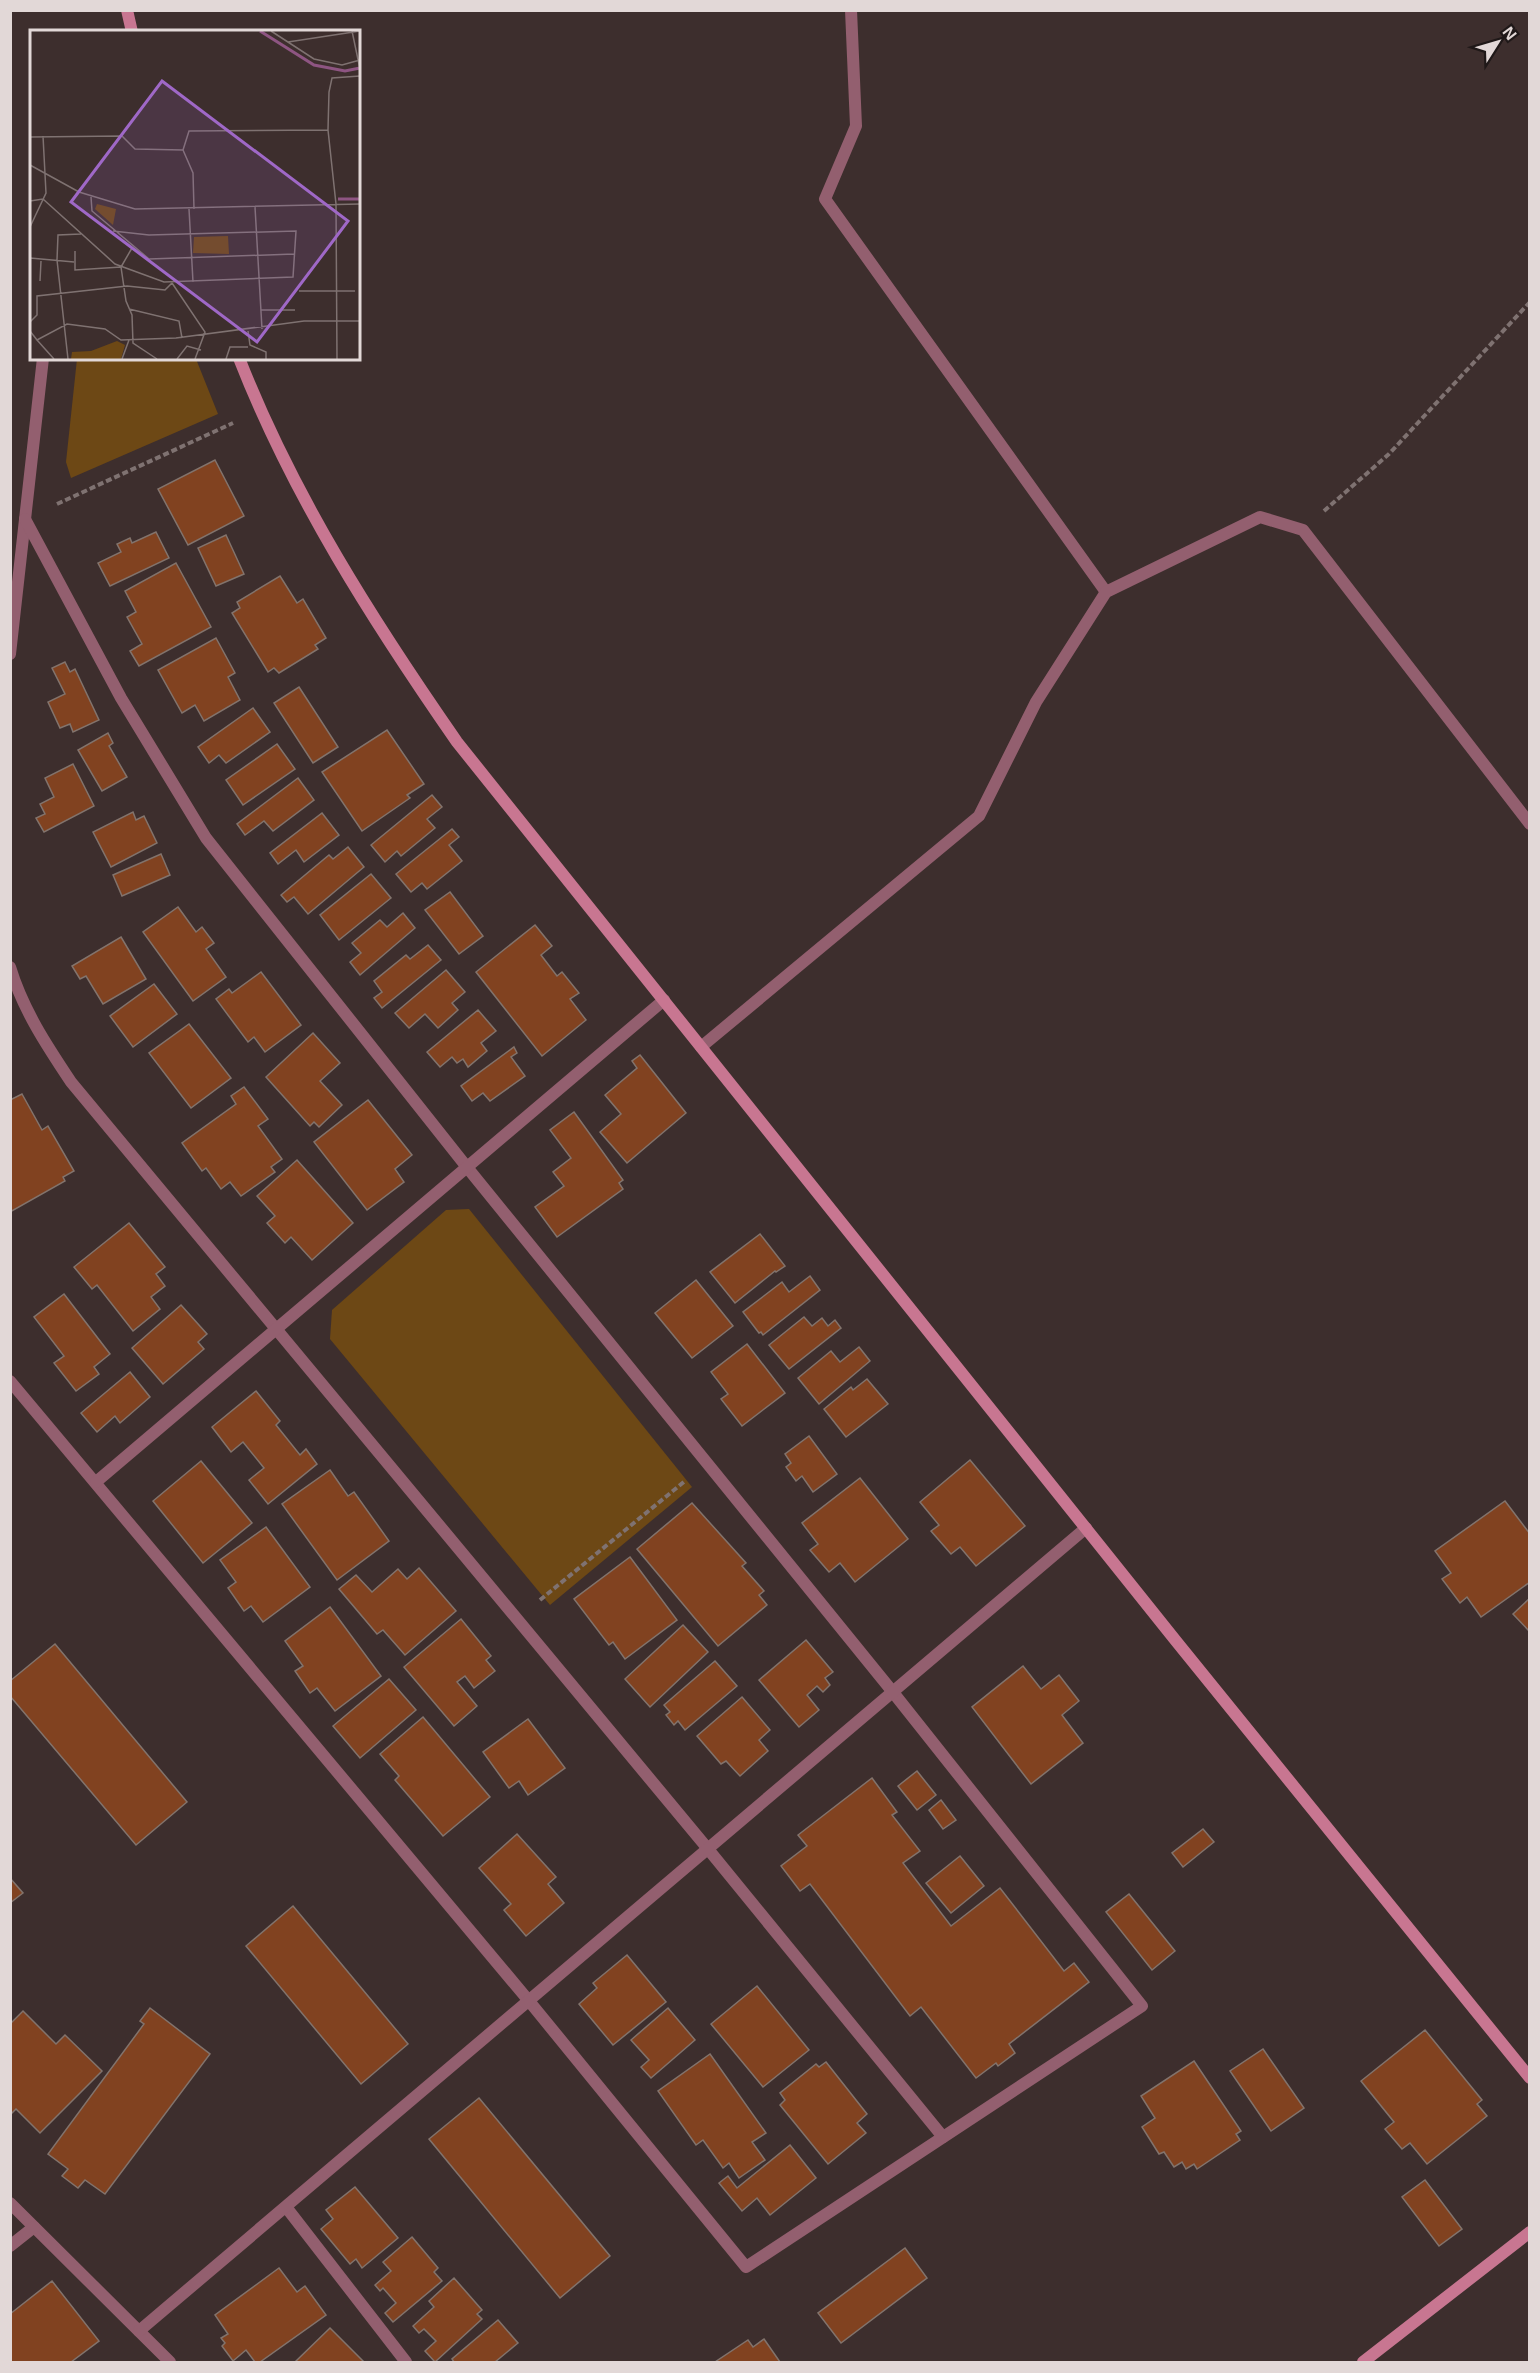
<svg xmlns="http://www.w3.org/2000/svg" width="1540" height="2373" font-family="Arial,sans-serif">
	<rect width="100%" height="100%" fill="#3d2e2d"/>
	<g fill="#6d4815">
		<polygon points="77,359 196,359 218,414 71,478 66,462"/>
		<polygon points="469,1209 692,1487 550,1605 330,1339 332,1310 446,1210"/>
	</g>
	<g fill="#814220" stroke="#82736c" stroke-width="1.5">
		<polygon points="215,460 244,516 188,545 158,489"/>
		<polygon points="156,532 169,558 110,586 98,563 121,552 117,544 130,538 132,543"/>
		<polygon points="226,535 244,574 216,586 198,548"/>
		<polygon points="176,563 211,627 139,666 130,651 142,644 127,617 136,612 125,591"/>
		<polygon points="280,576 297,603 303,599 326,638 315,645 318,649 279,673 274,668 268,672 232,613 240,608 237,602"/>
		<polygon points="216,638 235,673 228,677 240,700 204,721 195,705 182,713 158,670"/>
		<polygon points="65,662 70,672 75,669 99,720 73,732 70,724 60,728 48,702 65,694 52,668"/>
		<polygon points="299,687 338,747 313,763 274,703"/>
		<polygon points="253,708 270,732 226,763 219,755 209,763 198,747"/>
		<polygon points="387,730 424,784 407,795 410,798 362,831 322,772"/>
		<polygon points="108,733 113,743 109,746 127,777 102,791 78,750"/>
		<polygon points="277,744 295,769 243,805 226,780"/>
		<polygon points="73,764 94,806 44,832 36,818 45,814 40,804 54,797 45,778"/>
		<polygon points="298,778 314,800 273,831 264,821 245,835 237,824"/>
		<polygon points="432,795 442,807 427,819 435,828 401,856 397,851 385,862 371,845"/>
		<polygon points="133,812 136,820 144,816 157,843 111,867 93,832"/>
		<polygon points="322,813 339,835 304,862 296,850 278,864 270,853"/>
		<polygon points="452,829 459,837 449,845 462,861 427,889 422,883 411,892 396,874"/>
		<polygon points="348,847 364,867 308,914 294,897 287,902 281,895 329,855 333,859"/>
		<polygon points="161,854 170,875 122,896 113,875"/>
		<polygon points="371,874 391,898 339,940 320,915"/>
		<polygon points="450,892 483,936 459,954 425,910"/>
		<polygon points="178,907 196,932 202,927 214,943 206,949 226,977 193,1001 143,932"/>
		<polygon points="403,913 415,928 360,975 350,962 361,953 352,943 380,920 387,927"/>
		<polygon points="535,925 552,946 541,955 557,976 562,972 579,993 570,999 586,1020 542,1056 476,972"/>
		<polygon points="121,937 146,979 103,1004 86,976 80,979 72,966"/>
		<polygon points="428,945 441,960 382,1008 374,998 382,992 374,981 406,955 410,959"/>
		<polygon points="446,970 465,992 452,1003 458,1010 438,1028 425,1014 409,1028 395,1013"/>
		<polygon points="261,972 301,1025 265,1052 254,1037 248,1042 216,999 229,989 232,993"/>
		<polygon points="154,984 177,1014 133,1047 110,1016"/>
		<polygon points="478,1010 496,1031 481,1043 487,1051 468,1067 463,1059 457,1063 452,1057 440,1067 427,1052"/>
		<polygon points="189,1024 231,1078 191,1108 149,1053"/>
		<polygon points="313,1033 340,1063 320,1081 342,1105 319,1127 314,1122 310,1126 266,1077"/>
		<polygon points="514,1047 517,1053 511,1057 525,1076 490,1101 483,1093 472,1101 461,1086"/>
		<polygon points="640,1055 686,1113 627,1163 600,1132 621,1114 605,1095 637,1068 632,1061"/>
		<polygon points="244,1087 268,1119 258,1126 282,1159 271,1167 275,1172 241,1196 230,1182 221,1189 206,1168 202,1171 182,1143 236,1104 231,1096"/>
		<polygon points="22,1094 42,1130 48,1126 74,1171 63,1177 65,1181 10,1212 10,1100"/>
		<polygon points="368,1100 412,1155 395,1169 404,1182 367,1210 314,1142"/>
		<polygon points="574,1112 623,1180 619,1183 623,1189 557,1237 535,1207 564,1186 553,1172 571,1158 550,1130"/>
		<polygon points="297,1160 353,1223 312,1260 291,1237 285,1243 267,1223 275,1216 257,1196"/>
		<polygon points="129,1223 165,1267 156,1274 165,1286 151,1297 160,1309 133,1331 97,1285 92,1289 74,1267"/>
		<polygon points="760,1234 785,1266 776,1272 775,1271 735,1303 710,1272"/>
		<polygon points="810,1276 820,1290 763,1335 761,1332 759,1333 743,1312 782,1282 789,1292"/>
		<polygon points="696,1280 733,1326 692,1358 655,1313"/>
		<polygon points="64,1294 110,1354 94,1367 99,1374 76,1391 54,1363 64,1356 34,1317"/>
		<polygon points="181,1305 207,1334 198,1342 204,1349 163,1384 132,1348"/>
		<polygon points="804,1317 812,1326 822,1318 828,1326 835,1320 841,1328 789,1369 769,1345"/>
		<polygon points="747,1344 785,1393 742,1426 721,1399 728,1394 711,1372"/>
		<polygon points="859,1347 870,1361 819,1404 798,1378 831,1351 840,1362"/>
		<polygon points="130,1372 150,1397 120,1423 115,1416 97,1432 81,1413"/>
		<polygon points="867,1379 888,1404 846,1437 824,1409 851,1387 853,1390"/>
		<polygon points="256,1391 280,1421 276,1425 300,1455 306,1449 317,1464 268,1504 249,1480 264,1468 243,1442 231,1452 212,1427"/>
		<polygon points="809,1436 837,1474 813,1492 802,1476 796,1481 786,1467 791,1463 785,1454"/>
		<polygon points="970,1460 1025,1526 976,1566 960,1547 951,1554 931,1531 939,1525 920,1502"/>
		<polygon points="201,1461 252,1523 203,1563 153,1501"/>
		<polygon points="330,1470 348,1496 354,1492 389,1541 337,1580 282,1504"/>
		<polygon points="860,1478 908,1539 855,1582 840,1563 829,1572 810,1550 818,1544 802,1523"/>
		<polygon points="1505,1501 1530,1534 1530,1582 1481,1617 1467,1597 1460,1603 1442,1579 1451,1573 1435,1551"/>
		<polygon points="692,1503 746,1563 742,1566 764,1591 759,1595 767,1605 718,1646 637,1549"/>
		<polygon points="266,1527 310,1587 263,1622 251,1606 244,1611 228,1588 236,1582 220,1560"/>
		<polygon points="630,1557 677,1620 625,1659 613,1642 609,1645 574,1599"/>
		<polygon points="419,1568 456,1611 405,1655 383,1630 377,1634 339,1589 356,1575 372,1592 398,1569 407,1579"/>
		<polygon points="1530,1598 1530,1632 1513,1614"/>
		<polygon points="330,1607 381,1676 335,1711 317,1688 310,1693 295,1671 303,1666 285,1641"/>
		<polygon points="461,1619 491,1656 486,1660 495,1671 474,1688 465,1676 457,1682 477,1706 454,1726 404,1667"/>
		<polygon points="683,1625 708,1652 650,1707 625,1679"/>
		<polygon points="806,1640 833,1672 825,1678 830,1685 823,1692 817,1686 807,1695 819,1710 799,1727 759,1680"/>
		<polygon points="55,1644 187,1802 136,1845 10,1696 10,1681"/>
		<polygon points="715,1661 737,1686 685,1730 678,1721 674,1725 666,1715 670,1712 664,1705"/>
		<polygon points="1023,1666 1041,1689 1059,1675 1079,1701 1062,1715 1083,1743 1031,1784 972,1707"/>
		<polygon points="389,1679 416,1710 360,1758 333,1726"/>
		<polygon points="742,1697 770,1730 759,1740 768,1751 740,1776 726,1761 721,1764 697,1736"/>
		<polygon points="423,1717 490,1797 443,1836 395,1780 399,1776 380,1754"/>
		<polygon points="528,1719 565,1768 528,1795 519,1781 509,1788 483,1752"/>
		<polygon points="917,1771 936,1795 917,1810 898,1786"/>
		<polygon points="872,1778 897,1812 892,1815 920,1851 903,1863 951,1926 1000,1888 1064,1971 1074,1963 1089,1982 1009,2044 1015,2053 998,2066 996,2063 976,2078 921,2007 910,2016 810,1884 800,1891 781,1866 807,1846 798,1835"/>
		<polygon points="941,1800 956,1820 943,1829 929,1810"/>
		<polygon points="1203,1829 1214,1842 1183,1867 1172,1853"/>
		<polygon points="517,1834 556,1877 548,1884 564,1903 526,1936 504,1910 511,1904 479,1868"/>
		<polygon points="960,1856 984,1886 951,1913 926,1883"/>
		<polygon points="10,1878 23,1893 10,1903"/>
		<polygon points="1129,1894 1175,1951 1152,1970 1106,1912"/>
		<polygon points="293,1906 408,2044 361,2084 246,1946"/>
		<polygon points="627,1955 666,2002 613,2045 579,2004 597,1988 593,1983"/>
		<polygon points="757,1986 809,2050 763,2087 711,2024"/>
		<polygon points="150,2008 210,2054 105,2194 85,2180 78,2188 62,2176 68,2169 48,2154 144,2024 140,2021"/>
		<polygon points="668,2008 695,2040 651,2078 641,2067 649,2060 631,2040"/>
		<polygon points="23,2011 56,2044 65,2035 102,2071 40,2133 16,2109 10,2115 10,2024"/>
		<polygon points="1425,2030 1482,2100 1477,2104 1487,2116 1427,2164 1410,2143 1402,2149 1385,2129 1394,2122 1361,2081"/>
		<polygon points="1263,2049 1304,2108 1271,2131 1230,2071"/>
		<polygon points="710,2054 766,2133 752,2142 765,2160 739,2178 729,2163 723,2168 703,2140 696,2145 658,2091"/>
		<polygon points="1194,2061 1241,2131 1236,2134 1240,2140 1197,2169 1194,2164 1186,2169 1182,2162 1174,2167 1164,2152 1159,2154 1142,2127 1155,2118 1141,2096"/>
		<polygon points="826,2062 867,2114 857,2123 866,2133 828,2164 780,2105 785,2100 780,2093 816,2064 819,2067"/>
		<polygon points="479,2098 610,2256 560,2298 429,2139"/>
		<polygon points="790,2145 816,2178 770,2215 757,2198 742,2211 719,2183 728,2176 737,2188"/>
		<polygon points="1425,2180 1462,2229 1439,2246 1402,2197"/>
		<polygon points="355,2187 398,2238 362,2268 356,2259 350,2264 321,2229 333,2219 326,2210"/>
		<polygon points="412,2237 438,2268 434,2272 442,2281 393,2322 385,2313 396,2303 383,2288 380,2291 375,2285 391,2271 383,2262"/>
		<polygon points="905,2248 927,2278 841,2343 818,2313"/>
		<polygon points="279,2268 297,2292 305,2286 326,2315 260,2362 255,2362 246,2350 233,2361 222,2346 225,2343 221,2338 228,2334 215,2315"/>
		<polygon points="454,2278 482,2310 477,2314 482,2319 435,2362 425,2351 436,2341 424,2329 419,2333 413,2326 434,2307 429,2301"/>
		<polygon points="52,2281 99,2341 71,2362 10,2362 10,2314"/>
		<polygon points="498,2320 518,2343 495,2362 454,2362 452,2359"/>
		<polygon points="330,2328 364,2362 295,2362"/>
		<polygon points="764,2339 780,2362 715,2362 748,2340 753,2347"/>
	</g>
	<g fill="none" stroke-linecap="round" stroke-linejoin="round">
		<g stroke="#7f7271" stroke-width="4" stroke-dasharray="6 3" stroke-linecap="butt">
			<polyline points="57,504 233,423"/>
			<polyline points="1324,511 1389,454 1530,302"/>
			<polyline points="540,1600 685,1481"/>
		</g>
		<g stroke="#935f6f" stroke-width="12">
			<polyline points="851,10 856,126 825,199 1106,592"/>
			<polyline points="10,654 43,358"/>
			<path d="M10 967C23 1010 47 1046 71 1082L708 1849 943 2137"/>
			<polyline points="701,1047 979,816 1036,702 1106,592 1260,517 1303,530 1530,824"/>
			<polyline points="10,1381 529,2001 746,2267 1142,2006 892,1691 466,1166 206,838 121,698 25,519"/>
			<polyline points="96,1482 664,1000"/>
			<polyline points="10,2203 170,2362"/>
			<polyline points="286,2207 406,2362"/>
			<polyline points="10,2246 34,2227"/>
			<polyline points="139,2331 1086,1528"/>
		</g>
		<g stroke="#c87691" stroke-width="12">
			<polyline points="127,10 132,32"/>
			<path d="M239 358C293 496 373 621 457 742L1176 1641 1530 2078"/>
			<polyline points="1363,2362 1530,2232"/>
		</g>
	</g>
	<g transform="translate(30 30)">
		<rect width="330" height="330" fill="#3d2e2d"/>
		<path d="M67 174 86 179 83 195 65 179ZM198 206 199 224 163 223 164 207ZM87 311 95 315 91 329H41L42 322 61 321Z" fill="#6d4815"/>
		<path fill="none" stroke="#8e5582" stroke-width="3" d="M230 1 284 35 315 41 330 38M308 169H330"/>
		<path fill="none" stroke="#7f7271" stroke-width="1.5" d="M241 1 284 29 312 35 330 30M322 1 330 39M258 12 330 1M0 107 92 106 105 119 153 120M0 135 49 162 105 179 330 174M61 167 62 181 119 229 264 224M0 171 13 169 85 234 134 252 263 247 266 201 119 205 83 201M225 177 232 299M159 179 163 252M164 179 163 143 153 120 159 101 298 100M0 197 16 163 13 106M102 218 91 237 96 271 102 285 103 313 127 329M45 221V240L91 237M0 228 44 232M10 251 11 231M269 261H325M99 279 149 291 152 308M231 280H265M0 292 7 285V266L97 256 135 260 142 253 175 302 165 329M0 301 7 310 37 294 75 299 91 310 146 308 274 291H330M218 301 220 315 236 322V329M7 310 24 329M38 329 27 230 28 205 51 204M92 329 99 310M147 329 157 316 171 320M196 329 200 317H218M307 329 306 174 298 100 299 62 302 48 330 46"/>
		<path fill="#9f68c7" fill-opacity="0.15" stroke="#9f68c7" stroke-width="3" d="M132 51 318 191 227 312 41 172Z"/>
		<rect width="330" height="330" fill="none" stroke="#e2d8d7" stroke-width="3"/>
	</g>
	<rect width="1540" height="2373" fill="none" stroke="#e2d8d7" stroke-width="24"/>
	<g transform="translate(1498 42) rotate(53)" stroke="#1f1818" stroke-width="4.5" paint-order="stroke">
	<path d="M0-4.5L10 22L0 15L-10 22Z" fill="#e2d8d7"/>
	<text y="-9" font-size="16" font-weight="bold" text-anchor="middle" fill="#e2d8d7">N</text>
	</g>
</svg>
